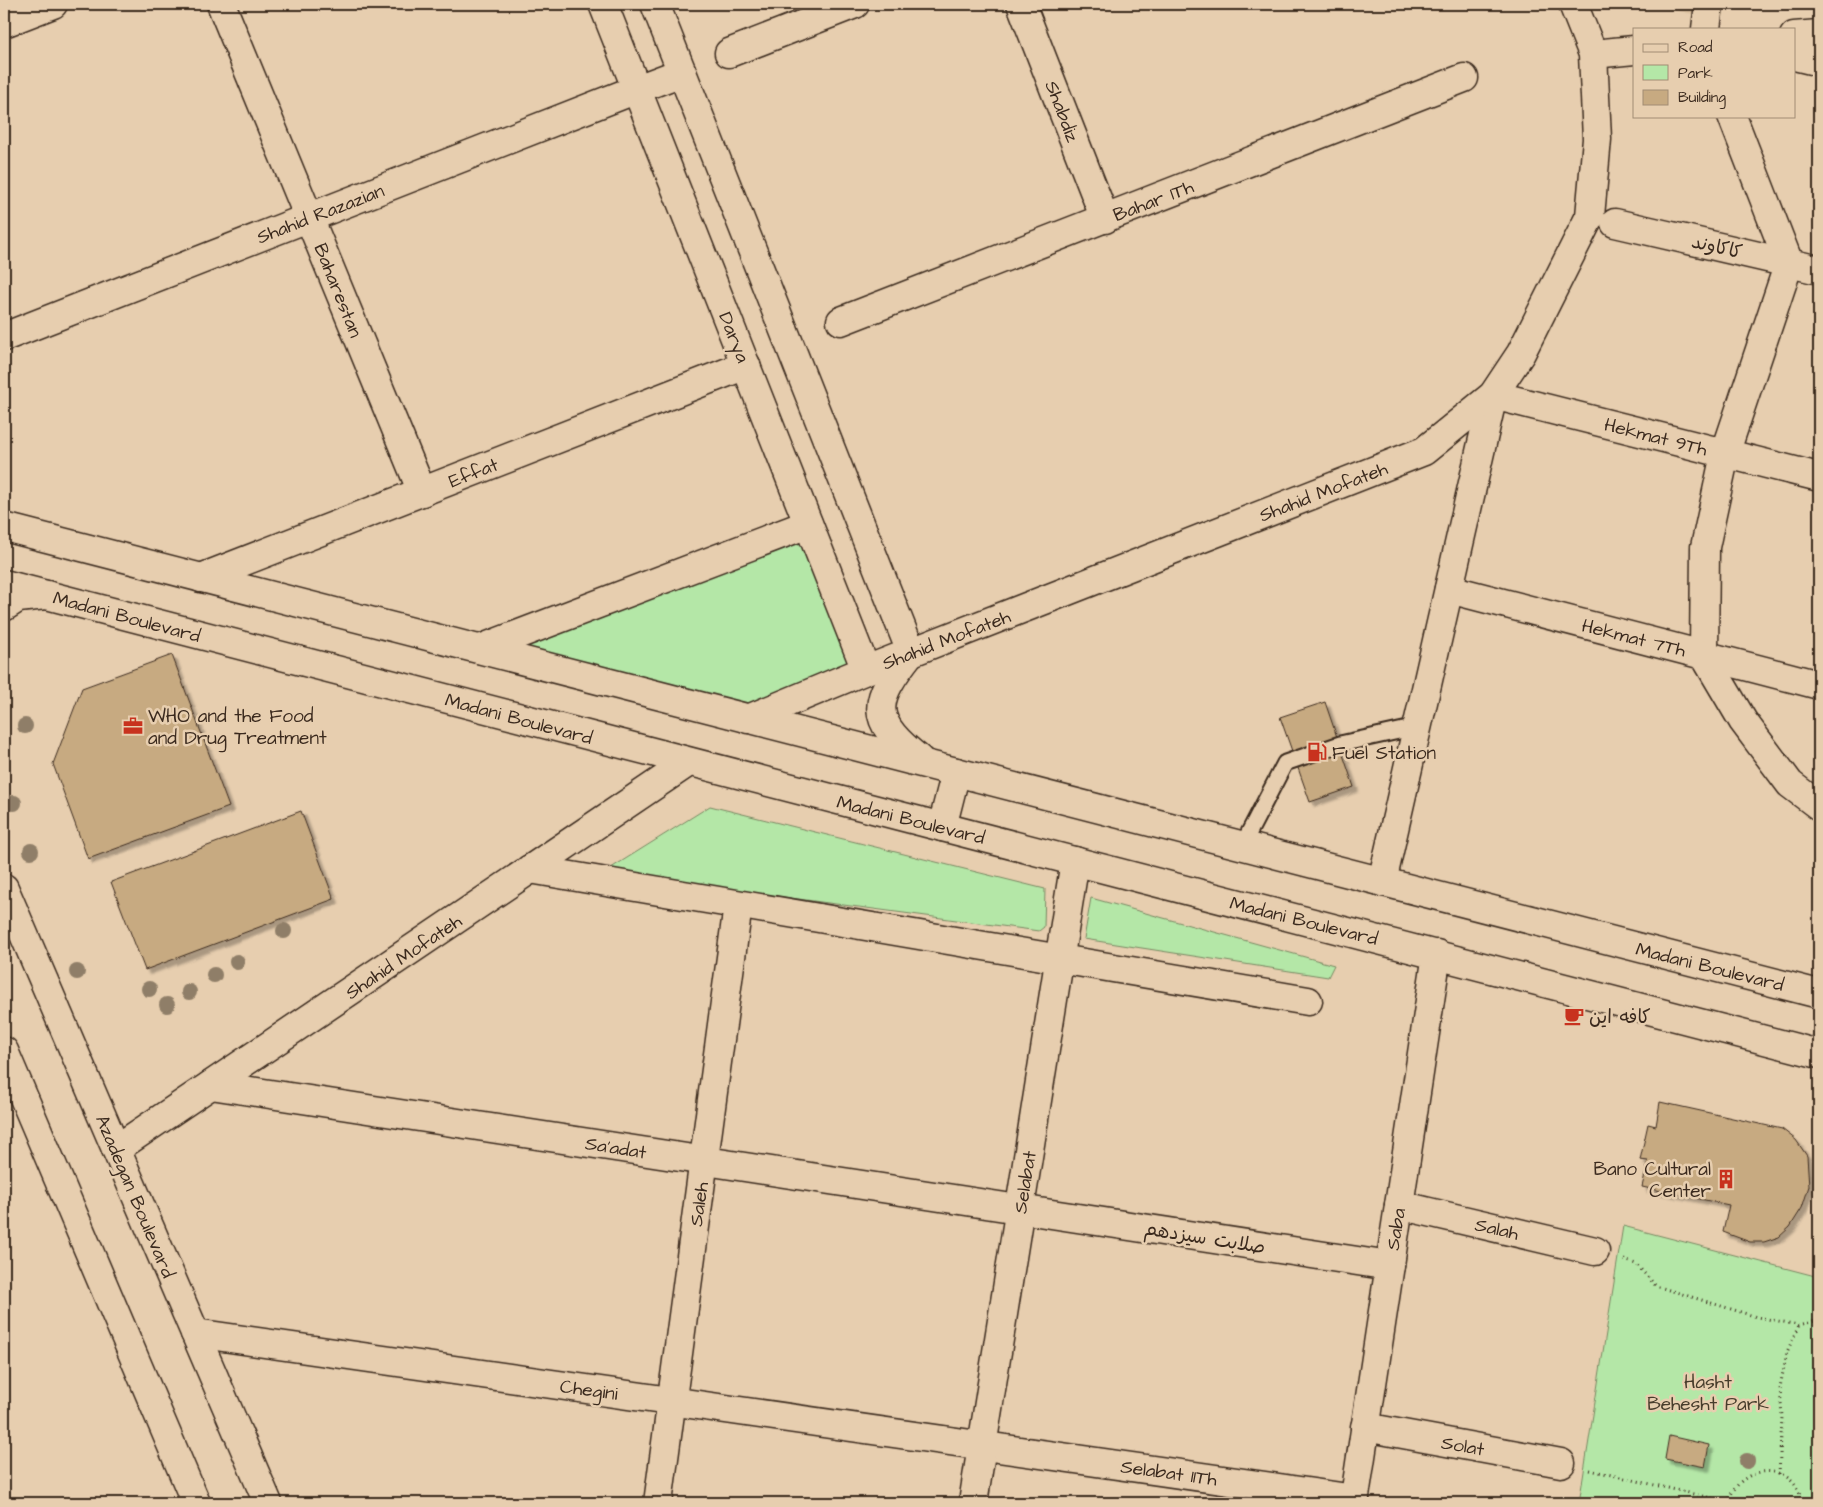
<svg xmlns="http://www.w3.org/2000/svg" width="1823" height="1507" font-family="'Architects Daughter','Playpen Sans Arabic',sans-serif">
	<defs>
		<filter id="shadow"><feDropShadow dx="4.5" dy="4.5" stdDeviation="1" flood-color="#0004"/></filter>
	</defs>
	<rect width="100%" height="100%" fill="#e7ceaf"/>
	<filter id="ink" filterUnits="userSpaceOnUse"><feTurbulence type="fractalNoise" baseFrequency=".02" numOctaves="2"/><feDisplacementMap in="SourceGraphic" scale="10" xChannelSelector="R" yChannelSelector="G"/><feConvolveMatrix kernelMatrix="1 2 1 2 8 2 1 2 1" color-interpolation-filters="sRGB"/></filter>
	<g filter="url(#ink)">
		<polygon fill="#dac09e" points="1646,4 1694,4 1693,14"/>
		<g fill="#b4e7a7" stroke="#788862">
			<polygon points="808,524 866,670 748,719 480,649"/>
			<polygon points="710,806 1045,889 1044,927 1039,931 603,873"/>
			<polygon points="1091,898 1334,965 1328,977 1084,939"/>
			<polygon points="1623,1226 1819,1277 1819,1503 1579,1503"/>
		</g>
		<g fill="#c7aa81" stroke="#3b2a1e" filter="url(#shadow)">
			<polygon points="172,655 229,807 88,859 53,764 82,688"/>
			<polygon points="1325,702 1354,787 1310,802 1280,717"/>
			<polygon points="301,811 334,899 145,970 111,882"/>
			<polygon points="1660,1102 1782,1129 1796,1140 1807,1156 1809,1186 1802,1208 1790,1227 1779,1237 1764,1242 1750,1242 1723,1232 1729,1205 1642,1187 1648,1161 1640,1160 1648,1124 1656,1126"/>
			<polygon points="1669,1436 1709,1445 1705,1467 1665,1459"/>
		</g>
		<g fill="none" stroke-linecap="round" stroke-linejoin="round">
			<defs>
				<polyline id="service" points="1242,846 1285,763 1340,744 1417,727"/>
				<g id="minor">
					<polyline points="221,4 422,492"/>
					<polyline points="1021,4 1105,219"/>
					<polyline points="4,23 53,4"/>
					<polyline points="1706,29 1709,4"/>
					<polyline points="1794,36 1819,34"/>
					<polyline points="729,53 855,4"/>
					<polyline points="1593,54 1634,50"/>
					<polyline points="1794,56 1819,62"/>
					<polyline points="1732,116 1789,263 1725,454 1705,547 1704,655 1743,721 1790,784 1819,806"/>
					<polyline points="1615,223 1819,270"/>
					<polyline points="841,321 1464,78"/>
					<polyline points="4,337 637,89"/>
					<polyline points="201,578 746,365"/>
					<polyline points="1449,589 1819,685"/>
					<polyline points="480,649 808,524"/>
					<polyline points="530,869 1308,1001"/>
					<polyline points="1382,882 1493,395 1819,477"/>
					<polyline points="211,1085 1390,1266"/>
					<polyline points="1399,1205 1595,1251"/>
					<polyline points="195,1333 1355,1499"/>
					<polyline points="1365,1427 1561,1463"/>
					<polyline points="658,1503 738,905"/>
					<polyline points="973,1503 1075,861"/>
					<polyline points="1354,1503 1437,954"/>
				</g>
				<g id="tertiary">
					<polyline points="603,4 866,670"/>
					<path d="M655 4 911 652C873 700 867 719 919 759"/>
					<polyline points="637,89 682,72"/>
					<polyline points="4,527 1819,994"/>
					<polyline points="4,584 1819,1054"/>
					<polyline points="748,719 866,670 1424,451 1493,395 1521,353 1590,216 1597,139 1593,54 1573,4"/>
					<polyline points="942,827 956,772"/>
					<polyline points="116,1149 689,762"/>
				</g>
				<g id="secondary">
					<polyline points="4,607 18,598 46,595"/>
					<polyline points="4,888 268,1503"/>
					<polyline points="4,1051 196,1503"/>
				</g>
			</defs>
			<use href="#service" stroke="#3b2a1e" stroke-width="19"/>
			<use href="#minor" stroke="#3b2a1e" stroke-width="31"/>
			<use href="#tertiary" stroke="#3b2a1e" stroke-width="31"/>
			<use href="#secondary" stroke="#3b2a1e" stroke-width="31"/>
			<g stroke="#3b2a1e" stroke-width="3" stroke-dasharray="1 4" stroke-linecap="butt">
				<polyline points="1624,1260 1636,1264 1656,1286 1757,1317 1799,1325 1819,1320"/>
				<polyline points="1590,1470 1728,1502"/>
				<polyline points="1779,1474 1782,1417 1780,1387 1787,1352 1799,1325"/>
				<path d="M1728 1503C1739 1462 1796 1460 1802 1503"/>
			</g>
			<use href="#service" stroke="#e7ceaf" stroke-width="15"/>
			<use href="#minor" stroke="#e7ceaf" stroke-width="28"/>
			<use href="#tertiary" stroke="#e7ceaf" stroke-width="28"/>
			<use href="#secondary" stroke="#e7ceaf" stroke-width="28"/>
		</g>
		<g fill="#8f7e67">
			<circle cx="25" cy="726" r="8"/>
			<circle cx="14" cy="803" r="8"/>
			<circle cx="31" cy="851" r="8"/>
			<circle cx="284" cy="931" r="8"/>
			<circle cx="237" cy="962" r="8"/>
			<circle cx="77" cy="972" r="8"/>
			<circle cx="214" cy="975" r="8"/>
			<circle cx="149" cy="989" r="8"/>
			<circle cx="189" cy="992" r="8"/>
			<circle cx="167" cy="1005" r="8"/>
			<circle cx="1747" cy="1461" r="8"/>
		</g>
	</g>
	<defs>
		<symbol id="office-bare" viewBox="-9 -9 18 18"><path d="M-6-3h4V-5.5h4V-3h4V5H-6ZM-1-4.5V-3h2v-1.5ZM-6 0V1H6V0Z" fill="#c8321e" stroke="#e7ceaf" stroke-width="2.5" paint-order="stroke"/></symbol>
		<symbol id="fuel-bare" viewBox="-9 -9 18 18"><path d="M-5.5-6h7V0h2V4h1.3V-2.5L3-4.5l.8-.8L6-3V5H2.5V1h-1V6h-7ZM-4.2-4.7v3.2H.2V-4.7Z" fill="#c8321e" stroke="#e7ceaf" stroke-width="2.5" paint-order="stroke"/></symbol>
		<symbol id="cafe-bare" viewBox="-9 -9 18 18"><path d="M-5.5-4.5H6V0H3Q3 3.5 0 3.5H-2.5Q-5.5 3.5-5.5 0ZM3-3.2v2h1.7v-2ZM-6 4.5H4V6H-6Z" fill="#c8321e" stroke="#e7ceaf" stroke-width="2.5" paint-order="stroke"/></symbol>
		<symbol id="building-bare" viewBox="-9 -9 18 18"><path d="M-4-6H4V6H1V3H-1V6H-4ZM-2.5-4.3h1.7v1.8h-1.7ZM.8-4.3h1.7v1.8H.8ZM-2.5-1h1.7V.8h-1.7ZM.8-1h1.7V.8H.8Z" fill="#c8321e" stroke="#e7ceaf" stroke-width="2.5" paint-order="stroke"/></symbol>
	</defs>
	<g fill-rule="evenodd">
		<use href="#office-bare" x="119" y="712" width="28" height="28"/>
		<use href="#fuel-bare" x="1303" y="738" width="28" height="28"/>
		<use href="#cafe-bare" x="1560" y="1002" width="28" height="28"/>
		<use href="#building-bare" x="1712" y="1165" width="28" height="28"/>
	</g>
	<g text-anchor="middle" stroke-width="5" stroke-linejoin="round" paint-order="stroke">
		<g font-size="19" fill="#3b2a1e" stroke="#e7ceaf">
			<text transform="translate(1063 111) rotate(69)" y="7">Shabdiz</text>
			<text transform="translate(1153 200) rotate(-21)" y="7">Bahar 1Th</text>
			<text transform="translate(320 213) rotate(-21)" y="7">Shahid Razazian</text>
			<text transform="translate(1717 246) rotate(13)" y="7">کاکاوند</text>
			<text transform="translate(339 290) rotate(68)" y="7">Baharestan</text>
			<text transform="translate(735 337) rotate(68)" y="7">Darya</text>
			<text transform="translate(1656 436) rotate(14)" y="7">Hekmat 9Th</text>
			<text transform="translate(473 472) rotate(-21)" y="7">Effat</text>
			<text transform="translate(1323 491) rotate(-21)" y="7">Shahid Mofateh</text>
			<text transform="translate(127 616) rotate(15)" y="7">Madani Boulevard</text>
			<text transform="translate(1634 637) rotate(14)" y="7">Hekmat 7Th</text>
			<text transform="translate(946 639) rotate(-21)" y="7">Shahid Mofateh</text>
			<text transform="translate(519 718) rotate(15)" y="7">Madani Boulevard</text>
			<text transform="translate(911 819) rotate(14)" y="7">Madani Boulevard</text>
			<text transform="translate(1304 920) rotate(14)" y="7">Madani Boulevard</text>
			<text transform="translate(403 956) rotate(-34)" y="7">Shahid Mofateh</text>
			<text transform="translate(1710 966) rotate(14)" y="7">Madani Boulevard</text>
			<text transform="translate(616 1147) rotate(9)" y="7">Sa'adat</text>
			<text transform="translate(1024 1182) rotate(-81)" y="7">Selabat</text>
			<text transform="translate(136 1196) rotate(67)" y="7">Azadegan Boulevard</text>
			<text transform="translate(698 1204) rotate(-82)" y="7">Saleh</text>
			<text transform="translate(1497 1228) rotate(13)" y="7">Salah</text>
			<text transform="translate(1395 1229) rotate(-81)" y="7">Saba</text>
			<text transform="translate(1205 1237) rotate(9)" y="7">صلابت سیزدهم</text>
			<text transform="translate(589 1389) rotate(8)" y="7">Chegini</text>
			<text transform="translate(1463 1445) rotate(10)" y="7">Solat</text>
			<text transform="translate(1169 1472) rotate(8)" y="7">Selabat 11Th</text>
		</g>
		<g font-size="19" fill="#3b2a1e" stroke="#e7ceaf" text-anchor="start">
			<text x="148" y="722">WHO and the Food<tspan x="148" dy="22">and Drug Treatment</tspan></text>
			<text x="1332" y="759">Fuel Station</text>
			<text x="1589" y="1023">کافه این</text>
			<text x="1711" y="1175" text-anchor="end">Bano Cultural<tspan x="1711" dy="22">Center</tspan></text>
		</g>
		<g font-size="19" fill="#473d2c" stroke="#e7ceaf">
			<text x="1708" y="1388">Hasht<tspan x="1708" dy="22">Behesht Park</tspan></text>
		</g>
	</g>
	<rect width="1823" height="1507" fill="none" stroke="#e7ceaf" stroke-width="20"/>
	<rect x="10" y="10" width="1803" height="1487" fill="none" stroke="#3b2a1e" stroke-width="2" filter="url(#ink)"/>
	<rect x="1633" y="28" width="162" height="90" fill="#e7ceaf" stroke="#a28c75"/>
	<rect x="1643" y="44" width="25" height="8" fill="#e7ceaf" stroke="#a28c75"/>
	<text x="1678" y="52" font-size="15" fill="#3b2a1e">Road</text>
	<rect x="1643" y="65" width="25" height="15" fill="#b4e7a7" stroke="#a28c75"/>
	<text x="1678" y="78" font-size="15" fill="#3b2a1e">Park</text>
	<rect x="1643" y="90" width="25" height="15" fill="#c7aa81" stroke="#a28c75"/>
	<text x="1678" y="102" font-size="15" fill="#3b2a1e">Building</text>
</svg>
